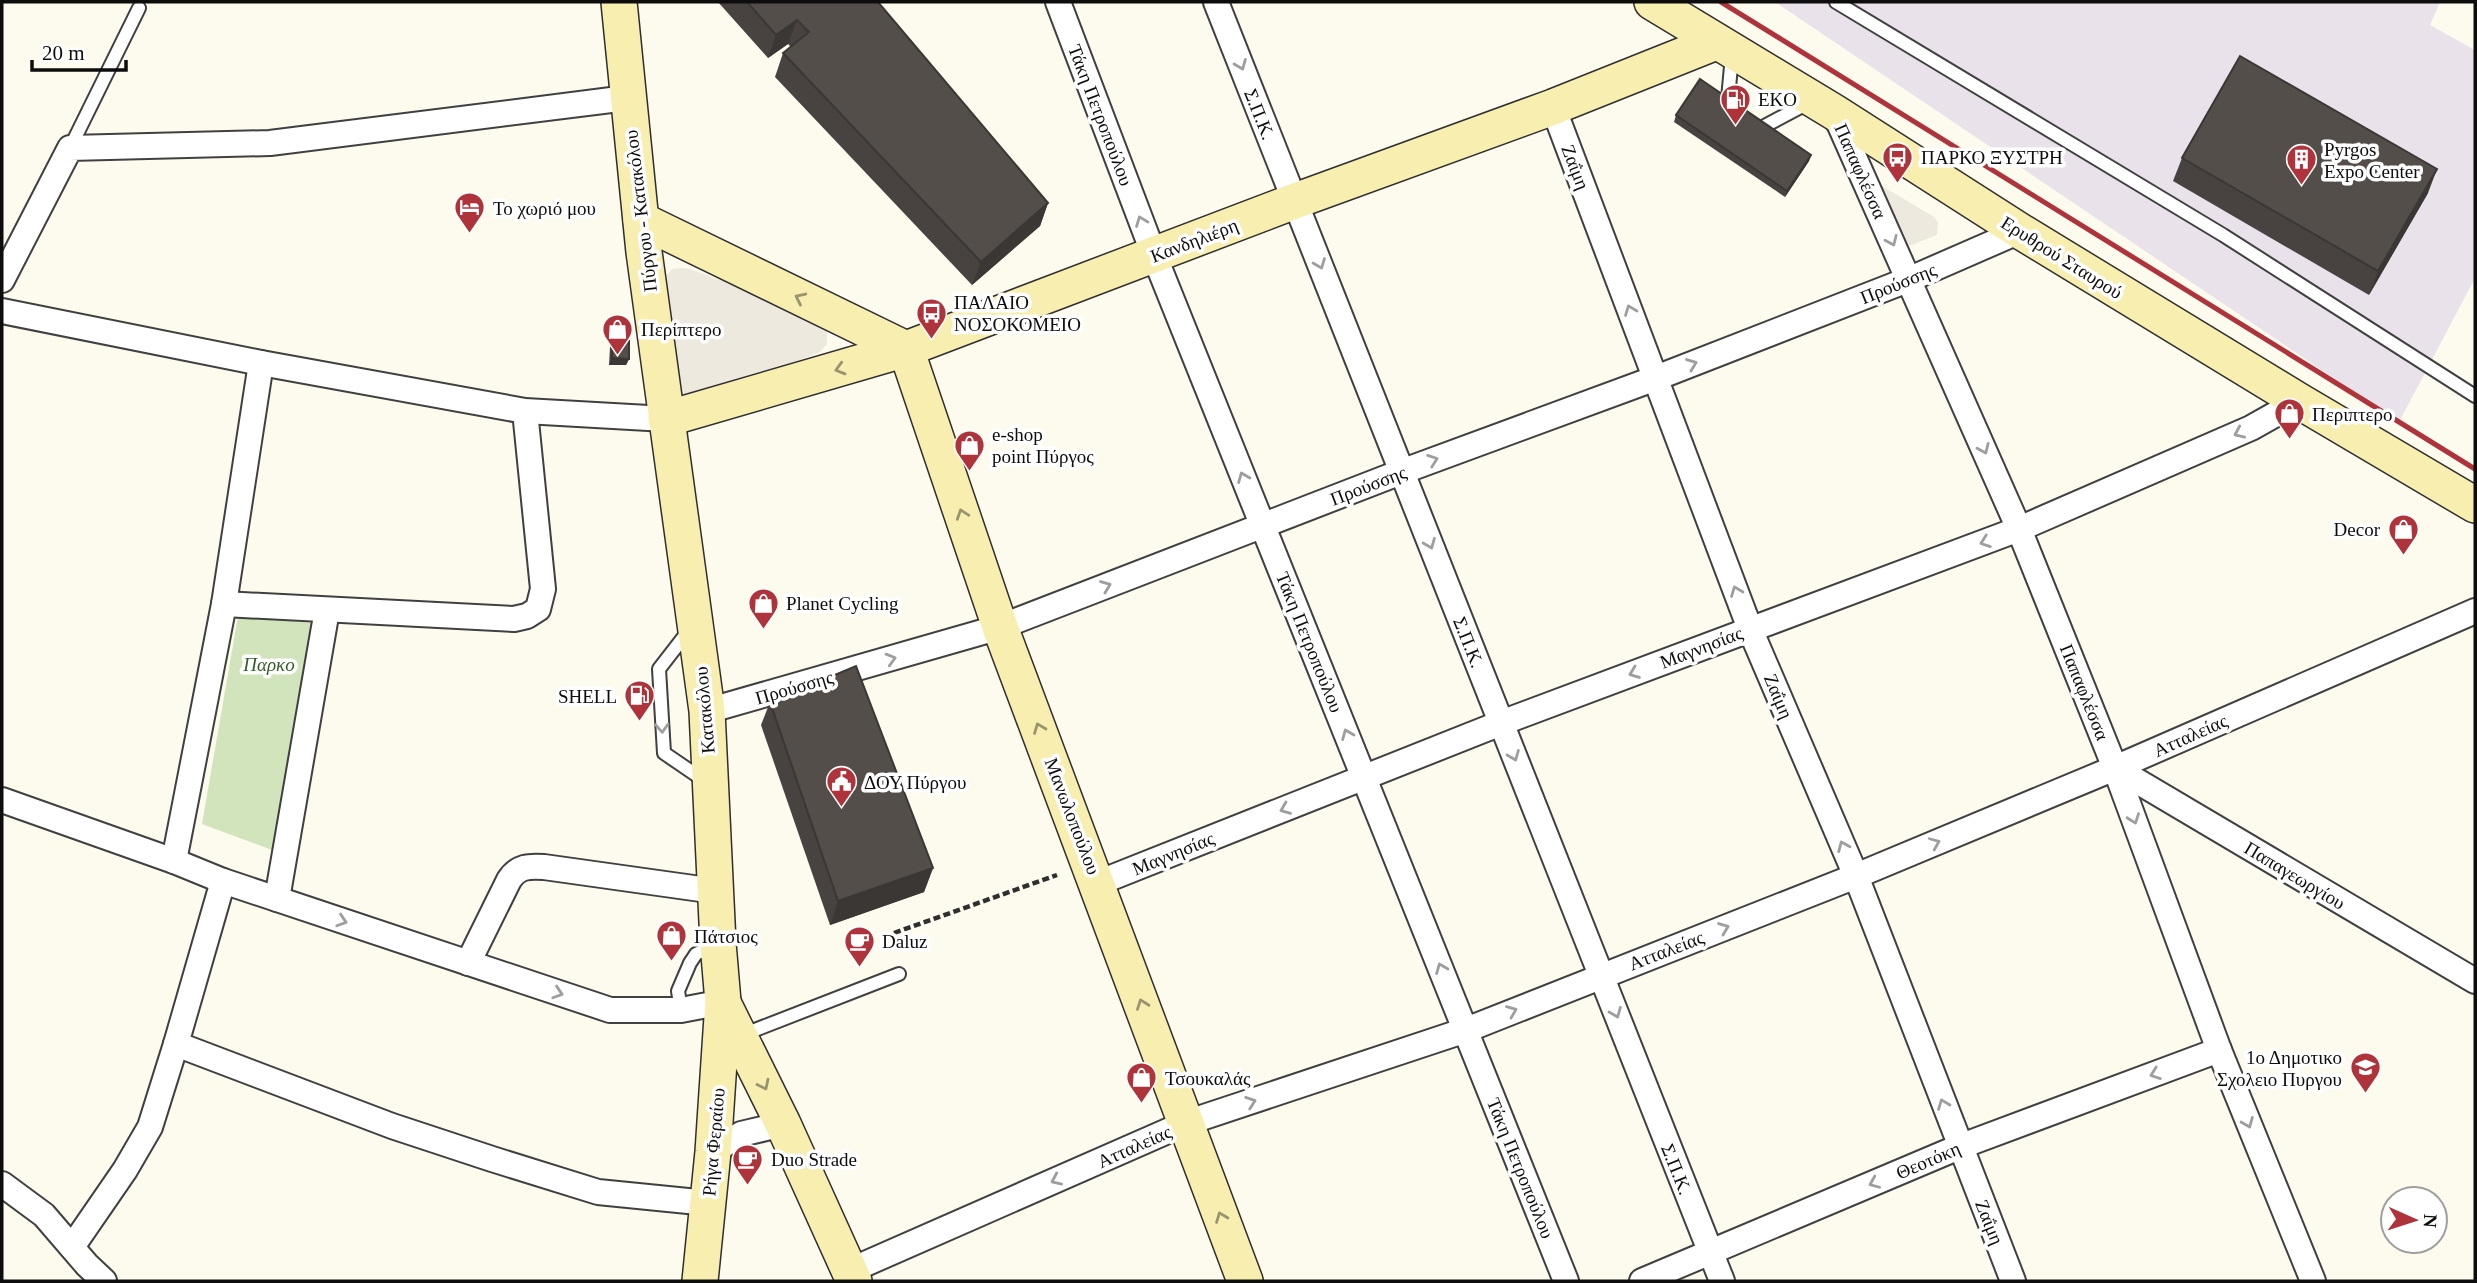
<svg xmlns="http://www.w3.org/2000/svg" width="2477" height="1283" font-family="Georgia,serif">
	<rect width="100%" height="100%" fill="#fdfaee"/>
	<polygon fill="#eae2eb" points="1775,2 2440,2 2430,25 2475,50 2475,278 2399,422"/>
	<polygon fill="#d1e4bb" points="238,616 315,623 275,851 202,824"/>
	<g fill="#ede9de">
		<polygon points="1877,183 1934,217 1938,223 1937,235 1896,251"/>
		<polygon points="681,268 690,269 820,317 827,326 827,344 820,352 698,399 684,397 678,392 664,284 667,275 672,269"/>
	</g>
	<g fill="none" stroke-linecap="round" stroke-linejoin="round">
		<defs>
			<g id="lane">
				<polyline points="1836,2 2223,235 2475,396"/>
				<polyline points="1730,112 1727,110 1732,55"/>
				<polyline points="1752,124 1759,129 1810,102"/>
				<polyline points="70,148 139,8"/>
				<polyline points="690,629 659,669 664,753 705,781"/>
				<polyline points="681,1010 678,991 690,963 696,954 714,945"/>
				<polyline points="742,1035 899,974"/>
			</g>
			<g id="street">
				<polyline points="1058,2 1154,255 1566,1281"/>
				<polyline points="1216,2 1722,1281"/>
				<polyline points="1553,107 1750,629 1856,876 2013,1281"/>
				<polyline points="1834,112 2019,529 2115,768 2219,1050 2313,1281"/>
				<polyline points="2,280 70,148 270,143 627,98"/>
				<polyline points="2,311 261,363 525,411 666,419"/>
				<polyline points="224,604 514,619 527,616 538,609 543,589 525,411"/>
				<polyline points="707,711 1000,627 1401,472 1656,378 1910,279 2020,231"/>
				<polyline points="2115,768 2475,981"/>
				<polyline points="2,800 174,861 223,881 610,1010 681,1010 723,1002"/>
				<polyline points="174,861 224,604 261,363"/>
				<polyline points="223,881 176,1044 392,1126 492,1159 598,1192 708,1203"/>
				<polyline points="1098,883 1501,723 2019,529 2251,428 2299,401"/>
				<polyline points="277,899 327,610"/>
				<path d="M468 963 509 880C518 866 529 866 544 867L715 891"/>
				<polyline points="713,1152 741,1134 783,1124"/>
				<polyline points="2,1184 44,1215 87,1265 104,1281"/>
				<polyline points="72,1247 125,1170 150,1127 176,1044"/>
				<polyline points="849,1271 1186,1123 1466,1030 1856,876 2115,768 2475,611"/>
				<polyline points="1642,1281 1959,1147 2219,1050"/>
			</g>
			<g id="secondary">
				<polyline points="619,2 644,252 707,711 718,943 723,1002 713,1152 700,1281"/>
				<polyline points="1652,2 1834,112 2020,231 2299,401 2475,505"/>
				<polyline points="641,220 906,349 1000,627 1245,1281"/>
				<polyline points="666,419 906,349 1295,201 1553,107 1716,42"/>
				<polyline points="724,1005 783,1124 854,1281"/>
			</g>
		</defs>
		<use href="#lane" stroke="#404040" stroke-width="16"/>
		<use href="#street" stroke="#404040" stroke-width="28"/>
		<use href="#secondary" stroke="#2f2f2f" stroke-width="38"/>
		<polyline stroke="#2f2f2f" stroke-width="4.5" stroke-dasharray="7 3.5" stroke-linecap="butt" points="894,933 1057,875"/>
		<use href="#lane" stroke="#fff" stroke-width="12"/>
		<use href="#street" stroke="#fff" stroke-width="24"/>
		<use href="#secondary" stroke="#f7eeb0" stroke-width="35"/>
		<polyline stroke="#af333a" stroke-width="5" points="1721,2 2475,469"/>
	</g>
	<g fill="#484340">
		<polygon points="718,2 878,2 1048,203 1040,226 972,285 775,77 783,53 791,47 788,44 768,58"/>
		<polygon points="1676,115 1811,155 1809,161 1785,197 1674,122"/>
		<polygon points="2182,158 2428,193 2369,295 2173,181"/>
		<polygon points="612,341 629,359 626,365 609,365 610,347"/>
		<polygon points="770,702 933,868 924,892 830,925 761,725"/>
	</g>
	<g fill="#3b3734">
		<polygon points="797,20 788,44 768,58 776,35"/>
		<polygon points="1811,155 1809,161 1785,197 1787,191"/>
		<polygon points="2437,169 2428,193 2369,295 2378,271"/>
		<polygon points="1048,203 1040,226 972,285 981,262"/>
		<polygon points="612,358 629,359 626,365 609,365"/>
		<polygon points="933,868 924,892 830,925 838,901"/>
	</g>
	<g fill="#544e4a" stroke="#3b3734" stroke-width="2">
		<polygon points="747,2 878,2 1048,203 981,262 783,53 809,32 797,20 776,35"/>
		<polygon points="2240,56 2437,169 2378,271 2182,158"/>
		<polygon points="1700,79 1811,155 1787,191 1676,115"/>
		<polygon points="612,341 629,341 629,359 612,358"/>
		<polygon points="856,666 933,868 838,901 770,702"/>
	</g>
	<defs><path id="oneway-chevron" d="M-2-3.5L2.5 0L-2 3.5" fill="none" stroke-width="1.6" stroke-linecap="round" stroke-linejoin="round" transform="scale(1.75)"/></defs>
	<g stroke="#9e9e9e">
		<use href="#oneway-chevron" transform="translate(1241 65) rotate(68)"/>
		<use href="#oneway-chevron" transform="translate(1141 221) rotate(-111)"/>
		<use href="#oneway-chevron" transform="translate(1892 241) rotate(66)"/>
		<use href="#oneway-chevron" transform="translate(1320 264) rotate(69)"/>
		<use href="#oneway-chevron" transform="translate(1630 310) rotate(-111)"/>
		<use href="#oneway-chevron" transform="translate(1692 364) rotate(-21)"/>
		<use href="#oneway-chevron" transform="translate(2239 433) rotate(156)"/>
		<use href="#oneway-chevron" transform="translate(1984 449) rotate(66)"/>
		<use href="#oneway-chevron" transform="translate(1433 460) rotate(-20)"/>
		<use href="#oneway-chevron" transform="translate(1243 477) rotate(-112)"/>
		<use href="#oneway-chevron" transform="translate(1985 542) rotate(160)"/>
		<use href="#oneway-chevron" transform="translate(1430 544) rotate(68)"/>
		<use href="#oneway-chevron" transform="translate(1106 586) rotate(-21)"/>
		<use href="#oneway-chevron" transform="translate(1736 591) rotate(-111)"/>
		<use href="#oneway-chevron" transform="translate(891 659) rotate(-16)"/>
		<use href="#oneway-chevron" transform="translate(1634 673) rotate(159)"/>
		<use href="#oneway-chevron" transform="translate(662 728) rotate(87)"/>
		<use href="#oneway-chevron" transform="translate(1347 734) rotate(-112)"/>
		<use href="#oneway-chevron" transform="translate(1514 756) rotate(68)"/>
		<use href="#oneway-chevron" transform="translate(1285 809) rotate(158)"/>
		<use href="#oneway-chevron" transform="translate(2134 819) rotate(70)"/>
		<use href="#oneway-chevron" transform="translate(1935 843) rotate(-23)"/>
		<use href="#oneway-chevron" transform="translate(1843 846) rotate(-113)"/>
		<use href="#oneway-chevron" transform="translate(342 921) rotate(18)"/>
		<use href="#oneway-chevron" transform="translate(1724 928) rotate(-21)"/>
		<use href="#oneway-chevron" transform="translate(1441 968) rotate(-112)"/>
		<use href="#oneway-chevron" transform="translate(558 993) rotate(18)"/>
		<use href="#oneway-chevron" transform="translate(1512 1011) rotate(-22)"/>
		<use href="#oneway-chevron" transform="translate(1616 1013) rotate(68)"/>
		<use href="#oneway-chevron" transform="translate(2155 1074) rotate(160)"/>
		<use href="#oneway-chevron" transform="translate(1251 1102) rotate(-19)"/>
		<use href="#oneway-chevron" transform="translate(1943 1104) rotate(-111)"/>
		<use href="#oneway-chevron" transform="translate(2248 1123) rotate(68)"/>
		<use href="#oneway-chevron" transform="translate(1056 1180) rotate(156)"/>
		<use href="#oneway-chevron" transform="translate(1874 1183) rotate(157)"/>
	</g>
	<g stroke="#99946f">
		<use href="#oneway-chevron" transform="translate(800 298) rotate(-154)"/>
		<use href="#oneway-chevron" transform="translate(840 369) rotate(164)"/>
		<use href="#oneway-chevron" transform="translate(962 514) rotate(-109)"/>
		<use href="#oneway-chevron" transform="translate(1039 728) rotate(-111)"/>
		<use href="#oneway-chevron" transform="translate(1142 1004) rotate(-110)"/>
		<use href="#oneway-chevron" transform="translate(764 1085) rotate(64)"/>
		<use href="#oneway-chevron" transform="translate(1221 1217) rotate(-111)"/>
	</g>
	<defs>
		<symbol id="fuel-pin" viewBox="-11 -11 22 30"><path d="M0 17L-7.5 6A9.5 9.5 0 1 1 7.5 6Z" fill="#af333a" stroke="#fff"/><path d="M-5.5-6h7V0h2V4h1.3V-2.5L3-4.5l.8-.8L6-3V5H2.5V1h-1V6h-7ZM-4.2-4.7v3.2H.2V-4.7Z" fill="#fff"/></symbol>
		<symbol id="bus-pin" viewBox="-11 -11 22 30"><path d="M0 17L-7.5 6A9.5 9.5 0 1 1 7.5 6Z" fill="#af333a" stroke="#fff"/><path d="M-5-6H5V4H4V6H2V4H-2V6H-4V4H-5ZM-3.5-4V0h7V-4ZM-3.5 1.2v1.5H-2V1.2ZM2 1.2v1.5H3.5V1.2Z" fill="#fff"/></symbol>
		<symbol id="building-pin" viewBox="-11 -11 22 30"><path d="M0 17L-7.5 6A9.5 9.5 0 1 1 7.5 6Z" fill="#af333a" stroke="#fff"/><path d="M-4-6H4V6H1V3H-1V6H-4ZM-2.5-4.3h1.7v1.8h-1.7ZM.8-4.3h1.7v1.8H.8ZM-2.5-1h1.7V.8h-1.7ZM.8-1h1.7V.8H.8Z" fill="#fff"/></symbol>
		<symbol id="hotel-pin" viewBox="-11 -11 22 30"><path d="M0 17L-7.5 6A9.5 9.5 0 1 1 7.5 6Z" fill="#af333a" stroke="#fff"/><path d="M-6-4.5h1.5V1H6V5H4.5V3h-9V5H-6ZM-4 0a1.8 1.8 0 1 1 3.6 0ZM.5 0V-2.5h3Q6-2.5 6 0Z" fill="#fff"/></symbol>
		<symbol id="shop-pin" viewBox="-11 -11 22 30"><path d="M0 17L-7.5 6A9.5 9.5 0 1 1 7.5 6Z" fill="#af333a" stroke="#fff"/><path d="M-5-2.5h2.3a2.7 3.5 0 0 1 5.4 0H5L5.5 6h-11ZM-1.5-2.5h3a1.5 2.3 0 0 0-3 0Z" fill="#fff"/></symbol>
		<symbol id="civic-pin" viewBox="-11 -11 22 30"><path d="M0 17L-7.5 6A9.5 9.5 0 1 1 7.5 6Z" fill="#af333a" stroke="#fff"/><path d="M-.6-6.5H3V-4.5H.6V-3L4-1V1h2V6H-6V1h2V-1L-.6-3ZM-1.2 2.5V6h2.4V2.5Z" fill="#fff"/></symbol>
		<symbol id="cafe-pin" viewBox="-11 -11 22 30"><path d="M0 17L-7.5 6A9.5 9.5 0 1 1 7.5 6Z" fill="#af333a" stroke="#fff"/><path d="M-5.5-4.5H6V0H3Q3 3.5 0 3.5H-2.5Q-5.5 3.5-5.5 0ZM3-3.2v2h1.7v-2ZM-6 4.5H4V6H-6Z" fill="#fff"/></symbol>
		<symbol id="school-pin" viewBox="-11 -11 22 30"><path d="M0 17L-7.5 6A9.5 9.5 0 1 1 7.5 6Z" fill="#af333a" stroke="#fff"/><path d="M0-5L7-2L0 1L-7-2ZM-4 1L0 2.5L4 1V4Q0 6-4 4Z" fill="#fff"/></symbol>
	</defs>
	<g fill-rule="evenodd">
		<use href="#fuel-pin" x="1718" y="82" width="35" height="47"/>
		<use href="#bus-pin" x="1880" y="140" width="35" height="47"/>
		<use href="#building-pin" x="2284" y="142" width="35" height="47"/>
		<use href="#hotel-pin" x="452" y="190" width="35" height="47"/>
		<use href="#bus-pin" x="914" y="296" width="35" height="47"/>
		<use href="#shop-pin" x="600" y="312" width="35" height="47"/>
		<use href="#shop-pin" x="2272" y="396" width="35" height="47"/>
		<use href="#shop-pin" x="952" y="428" width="35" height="47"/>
		<use href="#shop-pin" x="2386" y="512" width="35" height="47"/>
		<use href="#shop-pin" x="746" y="586" width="35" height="47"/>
		<use href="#fuel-pin" x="622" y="678" width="35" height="47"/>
		<use href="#civic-pin" x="824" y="764" width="35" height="47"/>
		<use href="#shop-pin" x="654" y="918" width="35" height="47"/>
		<use href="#cafe-pin" x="842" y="924" width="35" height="47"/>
		<use href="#school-pin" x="2348" y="1050" width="35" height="47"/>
		<use href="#shop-pin" x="1124" y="1060" width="35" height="47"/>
		<use href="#cafe-pin" x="730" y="1142" width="35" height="47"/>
	</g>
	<g text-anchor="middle" stroke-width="7" stroke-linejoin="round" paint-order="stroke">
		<g font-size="19" fill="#0d0d0d" stroke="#fff" text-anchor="start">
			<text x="1758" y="106">EKO</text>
			<text x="2324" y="156">Pyrgos<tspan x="2324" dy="22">Expo Center</tspan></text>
			<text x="1921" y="164">ΠΑΡΚΟ ΞΥΣΤΡΗ</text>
			<text x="493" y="215">Το χωριό μου</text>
			<text x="954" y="309">ΠΑΛΑΙΟ<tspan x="954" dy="22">ΝΟΣΟΚΟΜΕΙΟ</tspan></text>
			<text x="641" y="336">Περίπτερο</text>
			<text x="2312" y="421">Περιπτερο</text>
			<text x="992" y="441">e-shop<tspan x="992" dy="22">point Πύργος</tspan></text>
			<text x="2380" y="536" text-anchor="end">Decor</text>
			<text x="786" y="610">Planet Cycling</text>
			<text x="617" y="703" text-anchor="end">SHELL</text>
			<text x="864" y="789">ΔΟΥ Πύργου</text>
			<text x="694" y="943">Πάτσιος</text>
			<text x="882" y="948">Daluz</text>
			<text x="2342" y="1064" text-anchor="end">1ο Δημοτικο<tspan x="2342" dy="22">Σχολειο Πυργου</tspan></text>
			<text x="1165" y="1085">Τσουκαλάς</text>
			<text x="771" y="1166">Duo Strade</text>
		</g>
		<g font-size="19" fill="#0d0d0d" stroke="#fff">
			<text transform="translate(1260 114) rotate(68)" y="7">Σ.Π.Κ.</text>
			<text transform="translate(1101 115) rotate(69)" y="7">Τάκη Πετροπούλου</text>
			<text transform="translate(1576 167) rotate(69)" y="7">Ζαΐμη</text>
			<text transform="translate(1861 171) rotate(66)" y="7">Παπαφλέσσα</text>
			<text transform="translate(640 211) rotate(-97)" y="7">Πύργου - Κατακόλου</text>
			<text transform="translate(1194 240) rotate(-21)" y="7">Κανδηλιέρη</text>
			<text transform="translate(2062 257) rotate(32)" y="7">Ερυθρού Σταυρού</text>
			<text transform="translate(1898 283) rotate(-22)" y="7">Προύσσης</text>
			<text transform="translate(1368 485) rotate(-21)" y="7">Προύσσης</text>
			<text transform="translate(1310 642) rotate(68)" y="7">Τάκη Πετροπούλου</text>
			<text transform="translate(1469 642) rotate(68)" y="7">Σ.Π.Κ.</text>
			<text transform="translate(1701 647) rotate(-21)" y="7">Μαγνησίας</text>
			<text transform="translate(794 687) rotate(-16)" y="7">Προύσσης</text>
			<text transform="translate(2085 692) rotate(68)" y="7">Παπαφλέσσα</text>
			<text transform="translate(1779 696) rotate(67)" y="7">Ζαΐμη</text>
			<text transform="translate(704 710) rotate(-95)" y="7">Κατακόλου</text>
			<text transform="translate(2190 735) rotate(-24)" y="7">Ατταλείας</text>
			<text transform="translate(1073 816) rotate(69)" y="7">Μανωλοπούλου</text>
			<text transform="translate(1173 853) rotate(-22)" y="7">Μαγνησίας</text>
			<text transform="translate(2295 875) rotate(31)" y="7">Παπαγεωργίου</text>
			<text transform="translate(1666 950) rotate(-21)" y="7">Ατταλείας</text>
			<text transform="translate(713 1142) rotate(-85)" y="7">Ρήγα Φεραίου</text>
			<text transform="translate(1134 1146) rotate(-24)" y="7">Ατταλείας</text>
			<text transform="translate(1928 1160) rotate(-23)" y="7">Θεοτόκη</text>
			<text transform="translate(1521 1168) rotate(68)" y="7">Τάκη Πετροπούλου</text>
			<text transform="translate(1677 1169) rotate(68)" y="7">Σ.Π.Κ.</text>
			<text transform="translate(1990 1222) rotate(68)" y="7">Ζαΐμη</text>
		</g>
		<g font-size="19" font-style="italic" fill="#305e24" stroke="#fff">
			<text x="269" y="671">Παρκο</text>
		</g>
	</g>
	<rect width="2477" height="1283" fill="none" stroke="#0d0d0d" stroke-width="7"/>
	<g transform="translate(2414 1220) rotate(93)"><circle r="33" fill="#ffffff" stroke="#9e9e9e" stroke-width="2"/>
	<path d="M0-5L12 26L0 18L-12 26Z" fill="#af333a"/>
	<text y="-10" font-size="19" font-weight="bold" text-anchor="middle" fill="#0d0d0d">N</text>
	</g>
	<path d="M32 60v10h94v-10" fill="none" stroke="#0d0d0d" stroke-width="3.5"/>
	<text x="42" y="60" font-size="21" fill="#0d0d0d" stroke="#ffffff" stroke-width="5" paint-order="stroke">20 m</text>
</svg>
